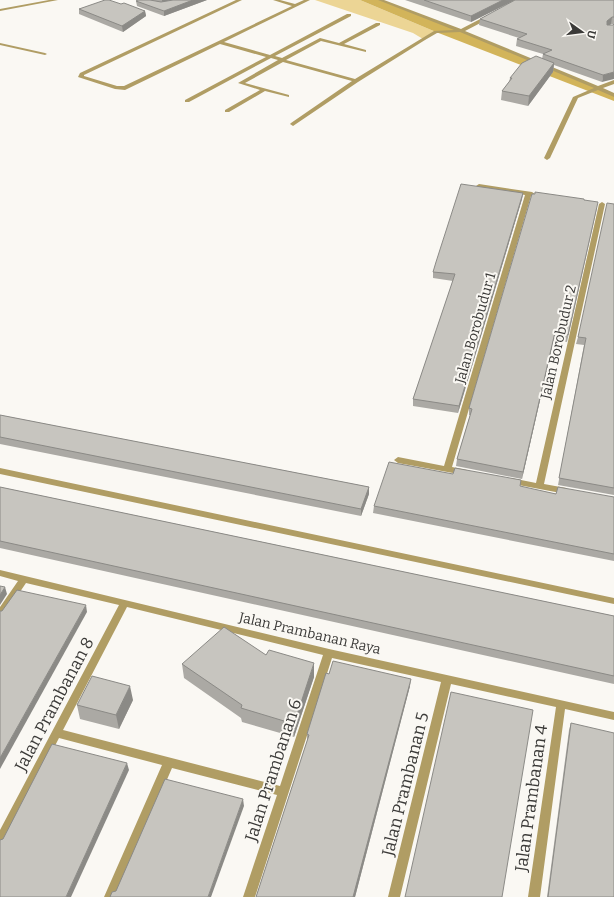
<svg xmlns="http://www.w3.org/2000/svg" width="614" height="897" font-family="Bitter,serif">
	<rect width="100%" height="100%" fill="#faf8f3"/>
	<polygon fill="#ecd595" points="315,0 360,0 436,32 423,39 413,33"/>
	<polygon fill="#d2b45a" points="360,0 380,0 461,31 614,95 614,101 436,32"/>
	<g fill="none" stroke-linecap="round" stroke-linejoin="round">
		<g fill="#b09d64" fill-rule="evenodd">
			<polygon points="49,0 58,0 0,11 0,9"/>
			<polygon points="236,0 242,0 84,75 84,76 117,86 124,86 292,6 273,0 280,0 295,4 304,0 310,0 224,42 270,55 347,14 351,14 351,16 275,56 282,58 320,38 339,43 376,23 380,23 380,25 344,44 366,50 366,52 321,41 286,60 355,79 434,31 454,30 378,0 384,0 461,29 486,16 490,16 490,18 465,31 598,86 614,80 614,84 603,88 614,93 614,97 598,90 578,98 550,158 547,160 544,158 573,97 594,88 460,32 437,33 425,40 358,82 293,126 290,124 291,123 352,81 283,62 245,83 289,95 289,97 265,91 229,112 225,112 225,110 260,90 238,83 278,60 271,58 189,102 185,102 185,100 266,57 220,44 125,90 115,89 78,77 80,73"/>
			<polygon points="0,43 45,53 47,54 45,55 0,45"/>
			<polygon points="479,184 532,192 535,194 531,196 452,467 467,470 468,472 467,474 464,475 398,463 394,460 398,457 444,466 525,195 477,187 476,186"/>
			<polygon points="602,202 605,204 544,484 566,488 570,491 566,494 508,483 507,481 511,478 536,483 599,204"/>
			<polygon points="0,468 614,598 614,604 0,474"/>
			<path d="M0 570 329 649 614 712V720L565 709 540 897H528L556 707 451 684 400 897H388L441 682 332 658 255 897H243L277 795 172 768 116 897H104L162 765 59 738 4 845 0 846V830L119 605 26 583 3 617 0 618V607L18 581 0 576ZM127 607 323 655 280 786 63 730Z"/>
		</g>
	</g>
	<g fill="#aba9a4">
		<polygon points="138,0 207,0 164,16 137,6 136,1"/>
		<polygon points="405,0 515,0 471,22"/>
		<polygon points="614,0 614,24 611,24 609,25 613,25 602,82 554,65 553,72 528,106 501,100 502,91 509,82 510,78 542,59 543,54 516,46 517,39 519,38 479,25 480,19"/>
		<polygon points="121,4 145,11 146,16 123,32 79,14 79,9"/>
		<polygon points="523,193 522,199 458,413 413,406 413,399 453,281 433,278 433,272"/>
		<polygon points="584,200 597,208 567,342 554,339 522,479 456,466 457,459 470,415 469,415 469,408"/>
		<polygon points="614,204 614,495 558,485 584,345 576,344 578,337"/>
		<polygon points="0,415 369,487 369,494 361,516 0,444"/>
		<polygon points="0,487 614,616 614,684 0,548"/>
		<polygon points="520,487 556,494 614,497 614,561 373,513 374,506"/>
		<polygon points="266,655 314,677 294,737 242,722 241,718 184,678 182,664"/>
		<polygon points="329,674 410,686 355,897 256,897 307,741 307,734"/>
		<polygon points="133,700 119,729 80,719 77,705"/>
		<polygon points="571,723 614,897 547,897 569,730"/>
	</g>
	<g fill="#8b8a86">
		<polygon points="162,0 172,0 162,2"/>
		<polygon points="193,0 207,0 164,16 164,11"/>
		<polygon points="503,0 515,0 471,22 471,16"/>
		<polygon points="145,11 146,16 123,32 122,26"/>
		<polygon points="612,17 611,24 606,28 607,21"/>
		<polygon points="554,63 553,72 528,106 529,96"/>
		<polygon points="614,72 614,79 602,82 603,75"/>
		<polygon points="523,193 522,199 458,413 459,406"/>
		<polygon points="555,332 554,339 522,479 523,472"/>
		<polygon points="369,487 369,494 361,516 361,509"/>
		<polygon points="5,587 7,594 0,605 0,595"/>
		<polygon points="86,605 87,612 0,769 0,758"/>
		<polygon points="314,663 314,677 294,737 294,724"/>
		<polygon points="411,679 410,686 355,897 353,897"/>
		<polygon points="130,686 133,700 119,729 116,715"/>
		<polygon points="127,763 129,770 71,897 66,897"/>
		<polygon points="243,799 244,806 211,897 208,897"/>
	</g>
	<g fill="#c7c5bf" stroke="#8b8a86">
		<polygon points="105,0 109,0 121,4 124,3 145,11 122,26 79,9"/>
		<polygon points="138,0 150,0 161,2 173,0 193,0 164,11 136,1"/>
		<polygon points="424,0 503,0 471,16"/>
		<polygon points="515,0 614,0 614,17 612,17 607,21 607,25 613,25 614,24 614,72 603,75 543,54 552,50 517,39 527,34 480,19"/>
		<polygon points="536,56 554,63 529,96 502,91 512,78 510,78 522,63"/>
		<polygon points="461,184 523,193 459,406 413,399 455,274 433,272 436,262"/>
		<polygon points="535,192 584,199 584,200 598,202 568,335 555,332 523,472 457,459 472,409 469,408 532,194 535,194"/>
		<polygon points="607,203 614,204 614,488 559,478 586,338 578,337"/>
		<polygon points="0,415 369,487 361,509 0,437"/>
		<polygon points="389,462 453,474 455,468 521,480 520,486 556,494 558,487 614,497 614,554 374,506"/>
		<polygon points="0,487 614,616 614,676 0,541"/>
		<polygon points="0,586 5,587 0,595"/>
		<polygon points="17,590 86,605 0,758 0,611 2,611"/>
		<polygon points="224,627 266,655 269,650 314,663 294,724 241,708 242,705 182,664"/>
		<polygon points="333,661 411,679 353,897 256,897 309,735 307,734 326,673 329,674"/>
		<polygon points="92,676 130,686 116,715 77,705"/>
		<polygon points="451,692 533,710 502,897 405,897"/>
		<polygon points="571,723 614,733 614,897 548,897"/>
		<polygon points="52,744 127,763 66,897 0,897 0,840 3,839"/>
		<polygon points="165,779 243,799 208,897 110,897 112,892 116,891"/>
	</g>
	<g text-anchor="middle" stroke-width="4" stroke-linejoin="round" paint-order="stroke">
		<g font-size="14" fill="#3b3a38" stroke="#faf8f3">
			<text transform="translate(475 328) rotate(-74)" y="5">Jalan Borobudur 1</text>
			<text transform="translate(558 342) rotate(-77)" y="5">Jalan Borobudur 2</text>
			<text transform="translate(310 633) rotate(13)" y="5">Jalan Prambanan Raya</text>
		</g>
		<g font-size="17" fill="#3b3a38" stroke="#faf8f3">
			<text transform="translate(54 704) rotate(-62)" y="6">Jalan Prambanan 8</text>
			<text transform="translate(273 770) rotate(-72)" y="6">Jalan Prambanan 6</text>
			<text transform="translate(405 784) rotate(-76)" y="6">Jalan Prambanan 5</text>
			<text transform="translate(531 798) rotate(-82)" y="6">Jalan Prambanan 4</text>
		</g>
	</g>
	<g transform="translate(582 32) rotate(104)" stroke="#faf8f3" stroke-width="3" paint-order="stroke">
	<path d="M0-3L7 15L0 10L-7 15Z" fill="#3b3a38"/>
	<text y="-6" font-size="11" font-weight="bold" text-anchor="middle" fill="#3b3a38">U</text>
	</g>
</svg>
